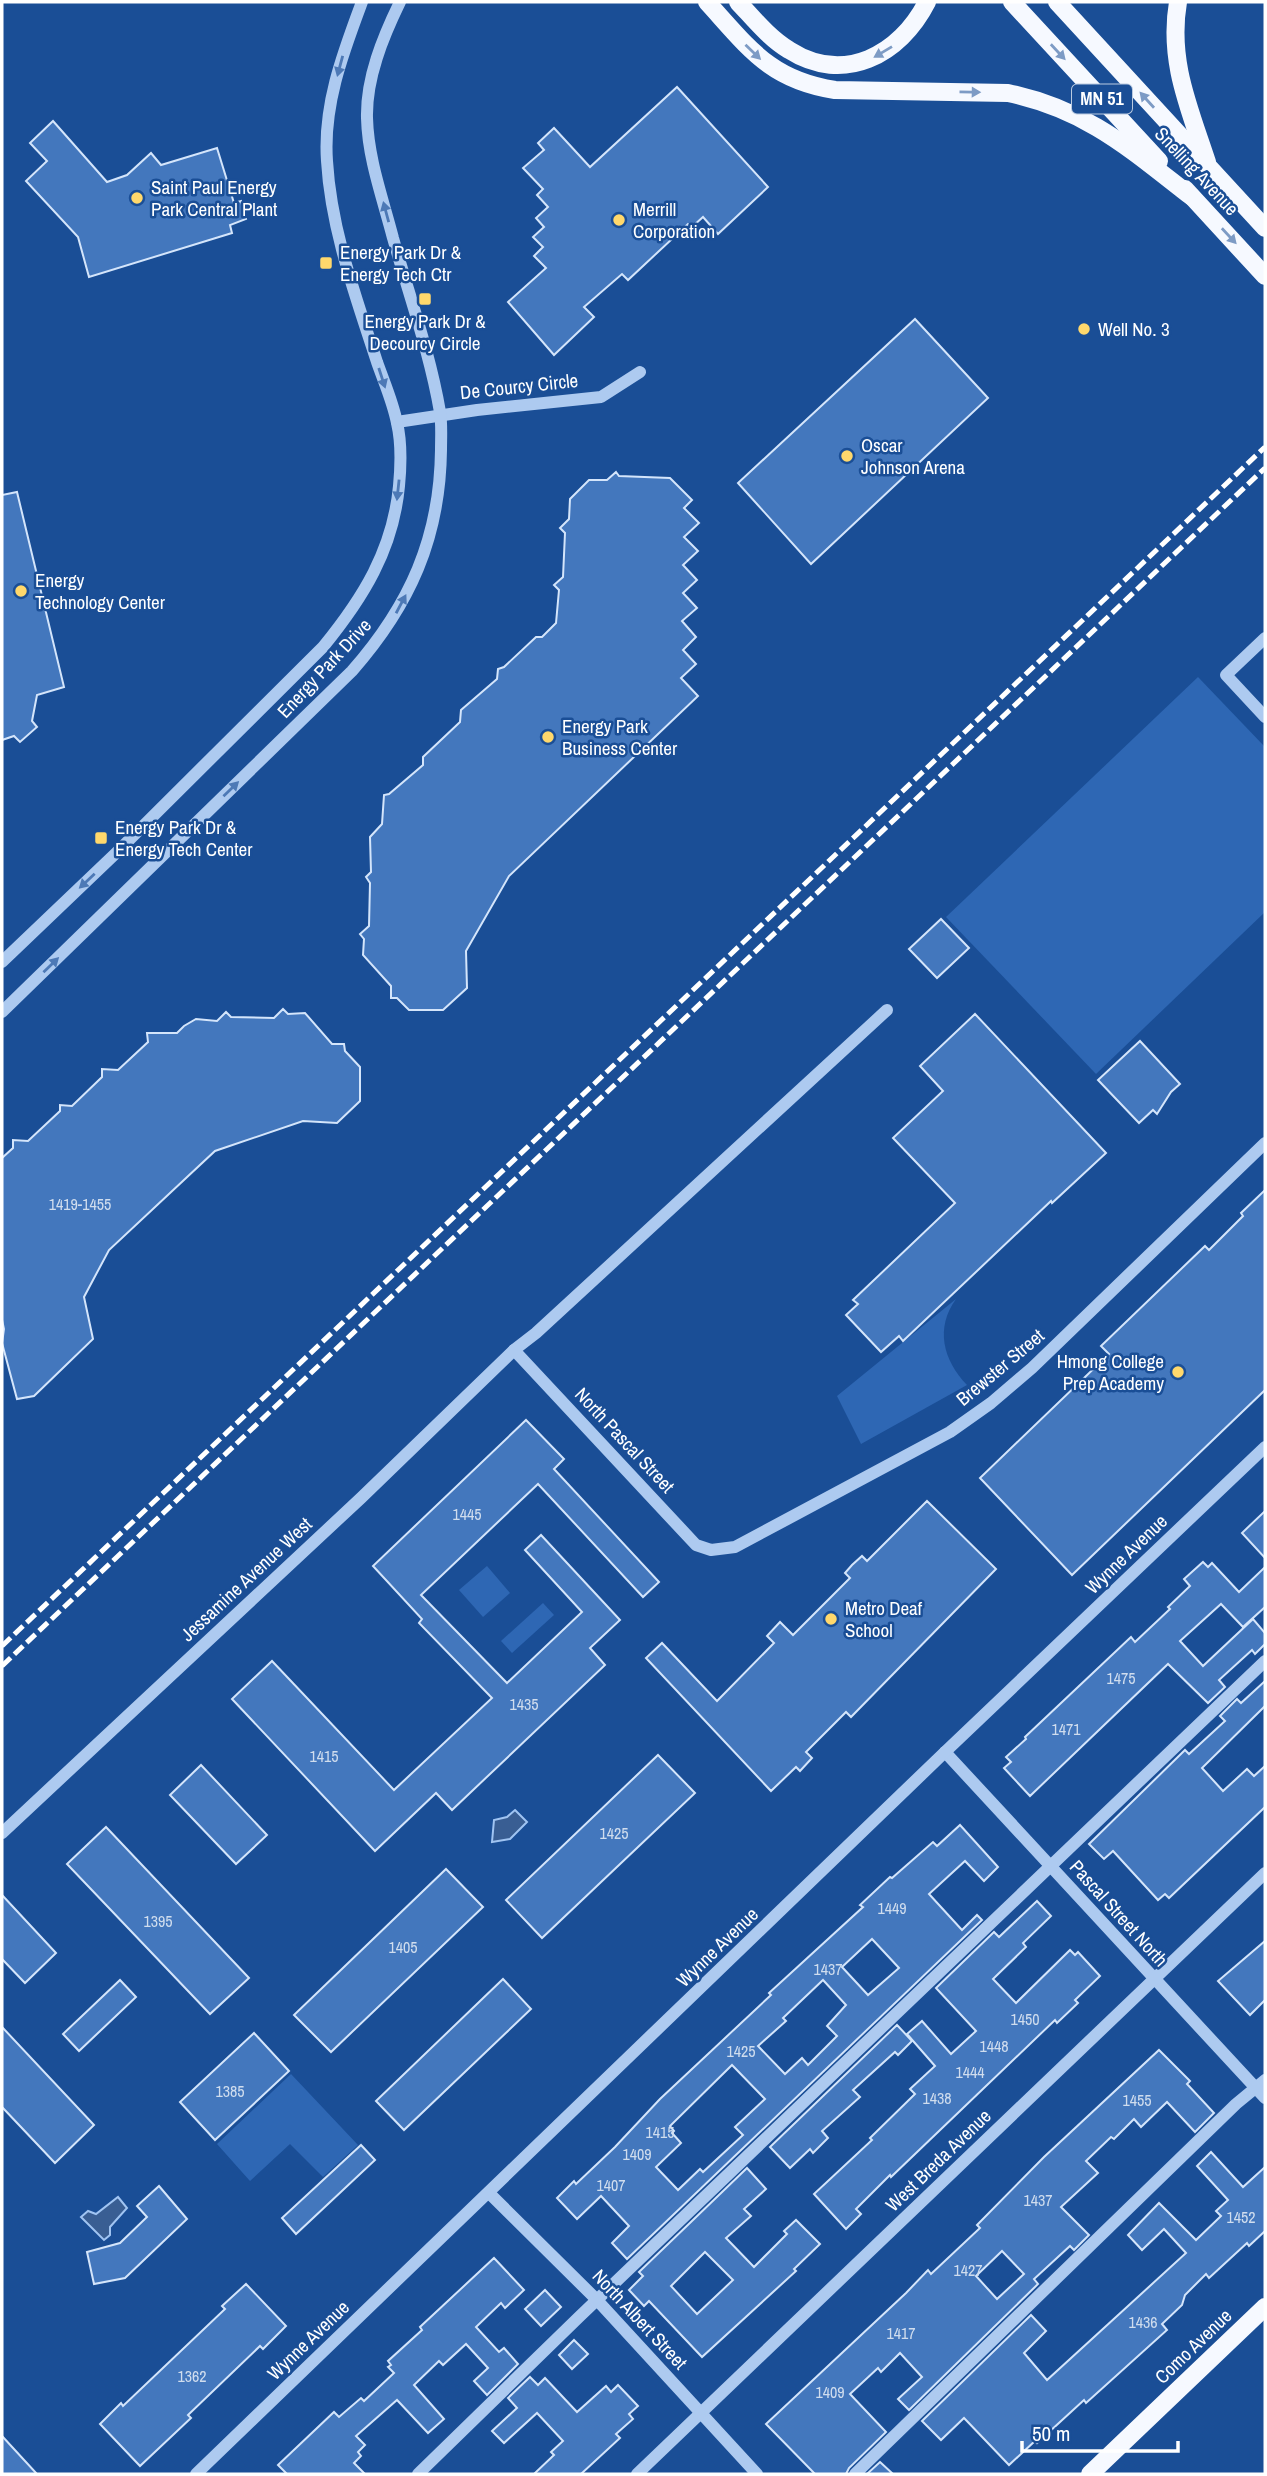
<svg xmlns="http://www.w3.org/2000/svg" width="1267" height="2476" font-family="'Archivo Narrow',sans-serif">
	<rect width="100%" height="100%" fill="#1a4e96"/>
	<g fill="#2e67b4">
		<polygon points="1198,677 1265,747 1265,912 1096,1074 946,917"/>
		<path d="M956 1299C935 1328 943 1360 967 1385L861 1444 837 1396Z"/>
		<polygon points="487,1566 510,1593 483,1617 459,1590"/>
		<polygon points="543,1603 554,1615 512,1653 501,1641"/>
		<polygon points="291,2074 358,2145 323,2177 290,2144 250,2181 217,2144"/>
	</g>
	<g fill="#395e93" stroke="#a0c4f2" stroke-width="2">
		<polygon points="515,1810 527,1822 510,1839 492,1842 494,1820 507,1817"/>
		<polygon points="118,2197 127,2208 110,2227 110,2235 104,2240 81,2217 88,2211 96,2214"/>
	</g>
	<g fill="#4377bd" stroke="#d4e5fb" stroke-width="2" fill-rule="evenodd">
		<polygon points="677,87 768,187 718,234 703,217 692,227 688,224 628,280 622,274 584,307 594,317 554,355 508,302 546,268 534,256 543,247 533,237 544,227 536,218 548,207 537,195 543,189 523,168 544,150 538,143 554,128 590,167"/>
		<polygon points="53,121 107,182 127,175 151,153 161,165 217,148 234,203 241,201 246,219 230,225 232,233 89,277 78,237 26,181 47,161 30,143"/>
		<polygon points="915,319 988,398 811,564 738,483"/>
		<polygon points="616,472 619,476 670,478 692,500 684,508 699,523 684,537 698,551 683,565 697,580 683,593 697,608 682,621 696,637 683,650 696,664 681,678 698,696 509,876 466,951 467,988 443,1010 409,1010 397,998 391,998 391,986 363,955 364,939 360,934 369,926 370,883 366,877 371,872 370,837 382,824 384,795 389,794 423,765 423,757 460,722 461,710 497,679 498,669 504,667 536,637 542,637 556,623 559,590 554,585 563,577 565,533 560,528 569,519 570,499 589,480 607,480"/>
		<polygon points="17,492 64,687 37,695 32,721 37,727 20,742 14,736 2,740 2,495"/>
		<polygon points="941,919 969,948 937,978 909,949"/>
		<polygon points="283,1009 288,1014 305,1013 332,1044 344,1044 345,1051 360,1067 360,1101 337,1123 303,1121 215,1151 109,1250 84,1297 93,1339 34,1396 17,1399 2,1343 4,1329 2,1320 2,1158 13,1148 13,1140 28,1141 60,1111 60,1105 72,1106 102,1077 102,1069 118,1070 148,1042 147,1033 177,1033 184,1026 196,1019 217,1021 226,1012 231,1017 274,1018"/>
		<polygon points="975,1014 1106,1153 1052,1203 1051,1201 903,1341 899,1336 881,1352 846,1315 858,1304 853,1300 955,1203 893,1138 943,1091 920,1066"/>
		<polygon points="1140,1041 1180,1084 1171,1092 1157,1114 1153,1110 1139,1123 1098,1080"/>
		<polygon points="1265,1190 1265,1390 1072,1575 980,1478 1109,1354 1101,1346 1205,1246 1209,1250 1243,1216 1241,1213"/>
		<polygon points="526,1420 564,1459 554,1469 659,1582 643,1597 538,1484 421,1595 507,1683 582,1612 525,1550 541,1535 620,1620 590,1648 605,1665 452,1810 436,1793 375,1851 232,1699 272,1661 394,1790 492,1698 419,1623 422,1619 373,1566"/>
		<polygon points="927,1501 996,1569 851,1717 846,1712 806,1752 812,1758 800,1771 796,1767 771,1791 646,1658 662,1643 717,1701 774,1643 767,1636 780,1622 793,1635 850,1578 845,1573 852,1565 862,1556 867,1561"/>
		<polygon points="1265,1511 1265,1558 1242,1533"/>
		<polygon points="1203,1562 1208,1567 1212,1563 1239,1592 1265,1567 1265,1607 1243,1627 1221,1604 1180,1641 1203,1666 1253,1619 1265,1633 1265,1644 1255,1654 1252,1650 1219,1680 1225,1687 1208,1703 1168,1664 1030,1796 1004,1768 1011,1762 1006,1757 1026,1739 1025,1737 1131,1637 1135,1642 1170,1609 1168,1607 1190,1586 1184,1579"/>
		<polygon points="1265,1681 1265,1706 1202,1768 1223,1791 1247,1769 1254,1776 1265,1766 1265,1807 1169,1898 1165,1894 1158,1900 1113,1851 1104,1859 1089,1844 1185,1750 1189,1754 1225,1721 1220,1716 1237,1699 1241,1703"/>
		<polygon points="658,1755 695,1793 542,1938 506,1900"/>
		<polygon points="201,1765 267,1835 236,1864 170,1795"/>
		<path d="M960 1825 998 1867 984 1881 965 1861 929 1894 962 1930 977 1915 982 1920 627 2259 612 2243 629 2226 601 2196 577 2219 557 2198 574 2181 576 2184 615 2147 660 2099 771 1995 769 1993 863 1907 860 1905 890 1877 892 1878 933 1842 937 1846ZM872 1939 899 1968 868 1995 842 1967ZM823 1980 846 2005 827 2026 837 2036 808 2065 802 2058 785 2074 758 2046 786 2021 783 2018ZM732 2065 765 2099 735 2127 743 2135 703 2172 700 2169 678 2190 656 2167 681 2143 672 2133 674 2131 670 2126Z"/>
		<polygon points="106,1827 249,1978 210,2014 67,1864"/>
		<polygon points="446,1869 483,1907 331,2052 294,2015"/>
		<polygon points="2,1895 56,1953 25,1983 2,1959"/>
		<polygon points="1037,1901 1051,1916 1023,1943 1026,1947 993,1979 1016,2003 1070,1950 1075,1955 1078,1952 1100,1976 1075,2000 1078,2003 1057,2023 1055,2020 891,2177 890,2175 856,2209 861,2214 846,2229 814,2194 872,2140 870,2138 915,2094 910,2089 935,2066 907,2034 922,2021 951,2054 976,2031 936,1988 994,1932 999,1937"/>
		<polygon points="1265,1941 1265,2000 1250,2015 1218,1981"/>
		<polygon points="503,1979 531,2009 404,2130 376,2101"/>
		<polygon points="120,1980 136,1997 79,2051 63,2034"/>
		<polygon points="897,2025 912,2041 898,2055 895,2052 853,2090 860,2097 822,2131 828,2138 813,2153 810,2149 790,2168 770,2147"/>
		<polygon points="2,2027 94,2125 55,2163 2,2107"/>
		<polygon points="254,2033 289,2071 215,2140 180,2102"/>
		<path d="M1159 2050 1190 2081 1187 2084 1214 2113 1195 2132 1167 2102 1141 2127 1134 2119 1114 2139 1111 2137 1086 2161 1098 2173 1061 2207 1089 2235 1074 2250 1070 2246 1034 2279 1038 2284 909 2410 898 2399 922 2377 900 2353 881 2372 878 2368 850 2394 886 2432 849 2468 846 2474H815L766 2424 906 2293 928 2270 931 2274 980 2228 977 2225 1044 2157ZM1002 2251 1024 2274 997 2299 976 2276Z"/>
		<polygon points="361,2145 375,2160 296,2234 282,2218"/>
		<polygon points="1211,2152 1243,2187 1265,2167 1265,2231 1249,2246 1247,2243 1209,2278 1206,2274 1185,2295 1182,2305 1162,2324 1167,2330 1086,2403 1084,2400 1037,2443 1035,2441 1009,2465 964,2418 941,2440 922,2421 1031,2315 1046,2331 1024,2353 1047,2380 1186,2253 1164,2229 1142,2250 1128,2235 1159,2203 1196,2240 1221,2216 1216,2211 1228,2200 1197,2166"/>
		<path d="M747 2168 766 2189 744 2209 751 2216 726 2238 754 2267 787 2234 784 2231 796 2220 820 2244 794 2269 796 2271 702 2357 649 2301 644 2306 629 2290 643 2276 639 2272ZM705 2252 733 2280 697 2314 671 2286Z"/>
		<polygon points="159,2186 187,2219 125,2278 94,2284 87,2252 120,2243 147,2217 137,2206"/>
		<polygon points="494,2258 524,2290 505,2308 501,2303 476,2327 499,2352 504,2348 518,2364 487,2395 474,2381 488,2368 466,2344 443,2365 439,2361 414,2385 444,2419 428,2433 397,2400 356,2436 365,2445 358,2452 361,2456 354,2463 365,2474 287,2474 278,2465 334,2412 339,2417 361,2398 364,2401 394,2373 388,2367 391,2365 388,2361 422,2330 420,2327"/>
		<polygon points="246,2284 286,2326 263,2349 260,2346 188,2415 191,2418 140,2466 100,2424 121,2403 123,2406 225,2309 222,2306"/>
		<polygon points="545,2290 561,2307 541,2326 525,2309"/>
		<polygon points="574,2340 588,2354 572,2369 559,2355"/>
		<polygon points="530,2377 538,2385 545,2378 577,2412 606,2386 611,2392 618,2385 638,2406 629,2414 633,2419 616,2434 620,2438 581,2474 534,2474 554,2455 551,2452 563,2441 537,2413 504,2443 492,2431 517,2408 508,2398"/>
		<polygon points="2,2436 37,2474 2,2474"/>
		<polygon points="880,2462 893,2474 867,2474"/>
	</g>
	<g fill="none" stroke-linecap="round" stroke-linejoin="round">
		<g stroke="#adcaf0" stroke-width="12">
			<polyline points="397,422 477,410 601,397 640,372"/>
			<polyline points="1265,638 1226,675 1265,717"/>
			<path d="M2 962 115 854 323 647C363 598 393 550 399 486 401 465 402 444 397 423 393 402 384 382 377 362 356 297 331 230 327 161 323 105 343 53 362 2"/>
			<path d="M2 1012 352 671C410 605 440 538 441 450 441 437 442 424 440 412 430 353 409 295 393 238 383 199 368 159 367 118 366 78 383 37 400 2"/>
			<polyline points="514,1350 696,1545 711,1550 735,1547 950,1432 991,1403 1032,1368 1265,1143"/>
			<polyline points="945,1752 1265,2098"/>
			<polyline points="2,1833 361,1498 514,1350 536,1333 887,1010"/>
			<polyline points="489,2193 597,2300 757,2474"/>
			<polyline points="196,2474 945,1752 1265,1447"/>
			<polyline points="418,2474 579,2317 1265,1661"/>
			<polyline points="637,2474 1265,1873"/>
			<polyline points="855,2474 1236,2104 1265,2080"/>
		</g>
		<g stroke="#f6f9ff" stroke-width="18">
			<path d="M707 2C749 48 770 80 835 90L1008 93C1088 110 1130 149 1192 197"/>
			<path d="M738 2C754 19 769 38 789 50 844 85 900 55 927 2"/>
			<polyline points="1012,2 1159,161"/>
			<polyline points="1057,2 1265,228"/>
			<path d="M1178 2C1168 61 1189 107 1207 162"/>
			<polyline points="1185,189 1265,276"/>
			<polyline points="1090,2474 1265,2307"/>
		</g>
		<g stroke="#fff" stroke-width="5" stroke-dasharray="12 5" stroke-linecap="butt">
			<polyline points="2,1646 1265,447"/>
			<polyline points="2,1666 1265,468"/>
		</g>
	</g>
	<defs><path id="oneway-solid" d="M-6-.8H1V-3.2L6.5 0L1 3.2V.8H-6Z" transform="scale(1.75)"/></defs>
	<g fill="#7d9bc5">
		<use href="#oneway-solid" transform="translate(753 52) rotate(44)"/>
		<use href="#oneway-solid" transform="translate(883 52) rotate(149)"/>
		<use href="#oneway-solid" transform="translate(1058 52) rotate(47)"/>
		<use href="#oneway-solid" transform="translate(970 92) rotate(1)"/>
		<use href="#oneway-solid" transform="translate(1147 100) rotate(-132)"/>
		<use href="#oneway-solid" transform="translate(1229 236) rotate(47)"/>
	</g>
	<g fill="#4d79b6">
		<use href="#oneway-solid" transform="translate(340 66) rotate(105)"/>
		<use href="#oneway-solid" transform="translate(386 212) rotate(-105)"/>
		<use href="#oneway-solid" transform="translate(382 378) rotate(72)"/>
		<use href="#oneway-solid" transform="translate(398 490) rotate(96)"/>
		<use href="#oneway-solid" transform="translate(401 604) rotate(-62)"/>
		<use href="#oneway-solid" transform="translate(231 789) rotate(-44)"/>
		<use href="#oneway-solid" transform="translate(87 881) rotate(137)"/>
		<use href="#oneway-solid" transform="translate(51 965) rotate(-44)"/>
	</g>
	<g fill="#ffd86c" stroke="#1a4e96" stroke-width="2.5">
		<circle cx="137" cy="198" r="7"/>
		<circle cx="619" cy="220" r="7"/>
		<rect x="319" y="256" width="14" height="14" rx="3.5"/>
		<rect x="418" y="292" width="14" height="14" rx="3.5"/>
		<circle cx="1084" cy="329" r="7"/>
		<circle cx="847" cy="456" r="7"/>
		<circle cx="21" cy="591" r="7"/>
		<circle cx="548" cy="737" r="7"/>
		<rect x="94" y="831" width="14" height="14" rx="3.5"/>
		<circle cx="1178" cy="1372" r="7"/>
		<circle cx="831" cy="1619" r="7"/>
	</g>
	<g text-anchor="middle" stroke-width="5" stroke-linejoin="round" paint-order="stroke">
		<g font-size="16" fill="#d0ddee">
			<text x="80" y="1210">1419-1455</text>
			<text x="467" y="1520">1445</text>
			<text x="1121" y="1684">1475</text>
			<text x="524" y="1710">1435</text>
			<text x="1066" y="1735">1471</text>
			<text x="324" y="1762">1415</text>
			<text x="614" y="1839">1425</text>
			<text x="892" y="1914">1449</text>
			<text x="158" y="1927">1395</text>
			<text x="403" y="1953">1405</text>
			<text x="828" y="1975">1437</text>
			<text x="1025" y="2025">1450</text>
			<text x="994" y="2052">1448</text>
			<text x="741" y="2057">1425</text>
			<text x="970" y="2078">1444</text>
			<text x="230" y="2097">1385</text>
			<text x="937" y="2104">1438</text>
			<text x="1137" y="2106">1455</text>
			<text x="660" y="2138">1415</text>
			<text x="637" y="2160">1409</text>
			<text x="611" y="2191">1407</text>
			<text x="1038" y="2206">1437</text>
			<text x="1241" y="2223">1452</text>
			<text x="968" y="2276">1427</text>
			<text x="1143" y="2328">1436</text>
			<text x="901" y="2339">1417</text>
			<text x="192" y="2382">1362</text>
			<text x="830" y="2398">1409</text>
		</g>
		<rect fill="#1a4e96" stroke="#bacae0" stroke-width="2" x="1072" y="84.5" width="60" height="29" rx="5"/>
		<g font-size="18" font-weight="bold" fill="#fff">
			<text x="1102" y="105">MN 51</text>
		</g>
		<g font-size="19" fill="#fff" stroke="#1a4e96">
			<text transform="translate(1197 171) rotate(47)" y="7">Snelling Avenue</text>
			<text transform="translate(519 386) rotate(-6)" y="7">De Courcy Circle</text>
			<text transform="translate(324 668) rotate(-47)" y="7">Energy Park Drive</text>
			<text transform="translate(1000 1367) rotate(-40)" y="7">Brewster Street</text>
			<text transform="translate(625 1440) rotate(47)" y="7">North Pascal Street</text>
			<text transform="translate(1126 1554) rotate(-44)" y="7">Wynne Avenue</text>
			<text transform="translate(246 1579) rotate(-43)" y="7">Jessamine Avenue West</text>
			<text transform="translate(1119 1913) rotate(48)" y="7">Pascal Street North</text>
			<text transform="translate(717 1947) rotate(-44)" y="7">Wynne Avenue</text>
			<text transform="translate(938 2160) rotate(-44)" y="7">West Breda Avenue</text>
			<text transform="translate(640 2319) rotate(47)" y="7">North Albert Street</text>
			<text transform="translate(308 2340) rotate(-44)" y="7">Wynne Avenue</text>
			<text transform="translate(1193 2346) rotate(-44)" y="7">Como Avenue</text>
		</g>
		<g font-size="19" fill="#fff" stroke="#1a4e96" text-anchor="start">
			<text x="151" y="194">Saint Paul Energy<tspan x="151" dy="22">Park Central Plant</tspan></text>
			<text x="633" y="216">Merrill<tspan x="633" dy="22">Corporation</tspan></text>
			<text x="340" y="259">Energy Park Dr &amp;<tspan x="340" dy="22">Energy Tech Ctr</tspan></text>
			<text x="425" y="328" text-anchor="middle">Energy Park Dr &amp;<tspan x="425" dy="22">Decourcy Circle</tspan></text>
			<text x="1098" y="336">Well No. 3</text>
			<text x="861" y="452">Oscar<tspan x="861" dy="22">Johnson Arena</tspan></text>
			<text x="35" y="587">Energy<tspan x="35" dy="22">Technology Center</tspan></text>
			<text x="562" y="733">Energy Park<tspan x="562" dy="22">Business Center</tspan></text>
			<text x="115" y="834">Energy Park Dr &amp;<tspan x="115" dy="22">Energy Tech Center</tspan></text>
			<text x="1164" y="1368" text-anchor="end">Hmong College<tspan x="1164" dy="22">Prep Academy</tspan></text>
			<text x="845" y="1615">Metro Deaf<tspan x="845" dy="22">School</tspan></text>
		</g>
	</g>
	<rect width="1267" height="2476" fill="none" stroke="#ffffff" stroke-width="7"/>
	<path d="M1022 2441v10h156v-10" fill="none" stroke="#ffffff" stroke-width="3.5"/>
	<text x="1032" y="2441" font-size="21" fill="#ffffff" stroke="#1a4e96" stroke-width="5" paint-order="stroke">50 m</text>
</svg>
